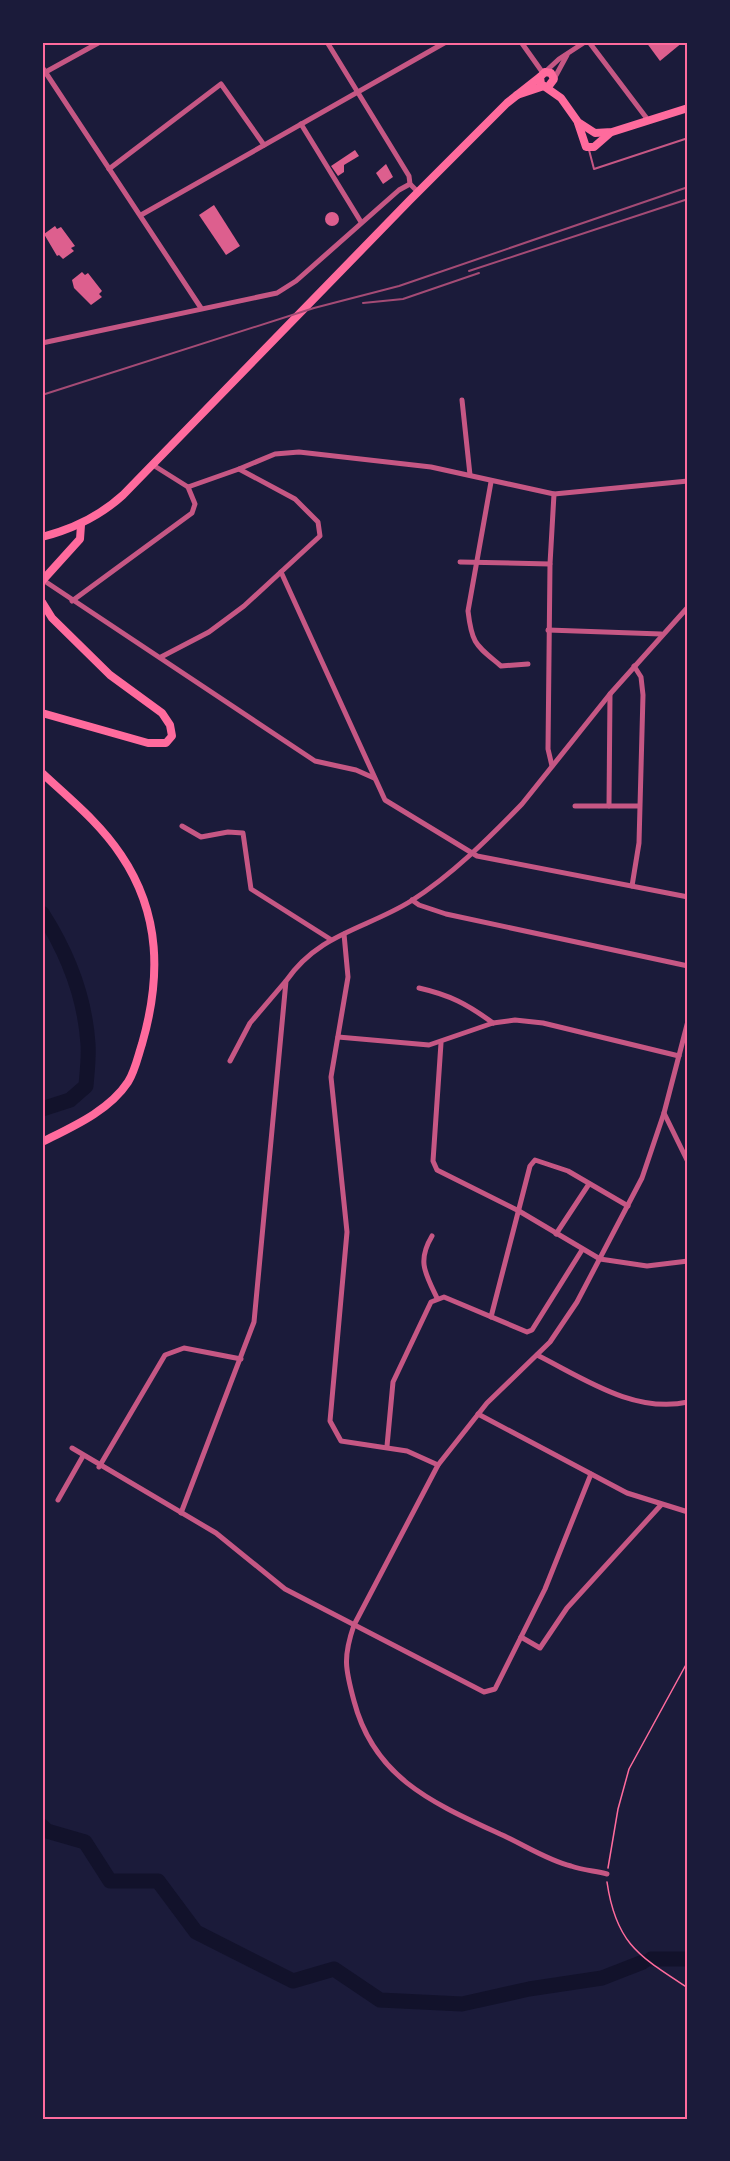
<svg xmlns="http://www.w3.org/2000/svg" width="730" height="2161" font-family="'DejaVu Sans',sans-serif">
	<rect width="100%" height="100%" fill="#1b1b3a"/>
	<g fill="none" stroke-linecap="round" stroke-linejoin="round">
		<g stroke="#12122b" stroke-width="15">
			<path d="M42 913C67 952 85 998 88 1044 89 1058 87 1072 86 1086L70 1100 42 1109"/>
			<polyline points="42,1826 47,1831 85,1842 110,1881 158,1881 196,1932 293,1981 334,1969 380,2000 462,2004 529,1989 602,1978 643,1962"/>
			<polyline points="651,1959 688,1959"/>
		</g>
	</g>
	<g fill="#dd5f8e">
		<polygon points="646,42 683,42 660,61"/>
		<polygon points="355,150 359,156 344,165 344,172 338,176 331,166"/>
		<polygon points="386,164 393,177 383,184 376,173"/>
		<polygon points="214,205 240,246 226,255 199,215"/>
		<circle cx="332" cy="219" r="7"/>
		<polygon points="55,226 57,229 61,227 75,246 71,248 74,251 63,259 59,255 57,256 44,234"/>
		<polygon points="82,272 85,275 88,273 102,291 99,294 102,297 91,305 74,288 72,280"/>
	</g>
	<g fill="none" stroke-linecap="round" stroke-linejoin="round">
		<g stroke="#ff6b9d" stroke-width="1.5">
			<polyline points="608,1868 618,1809 629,1769 688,1661"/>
			<path d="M607 1882C616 1944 639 1956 688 1988"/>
		</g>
		<polyline stroke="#c65784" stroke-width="2" points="589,150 594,169 688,138"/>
		<g stroke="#c65784" stroke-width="5">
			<polyline points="327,42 409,176 410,184 418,192"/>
			<polyline points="521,42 543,73"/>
			<polyline points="589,42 648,120"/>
			<polyline points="42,67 201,308"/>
			<polyline points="545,72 559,59 585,42"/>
			<polyline points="42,74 100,42"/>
			<polyline points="554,79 567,55"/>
			<polyline points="301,124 361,222"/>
			<polyline points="109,169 221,84 264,145"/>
			<polyline points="141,215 446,42"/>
			<polyline points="42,343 277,293 296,281 399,190 410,184"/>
			<polyline points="462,400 470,475"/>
			<polyline points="153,465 188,487 239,469 295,499 318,522 320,536 244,606 209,632 161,657"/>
			<polyline points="239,469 275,454 299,452 431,467 554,494 688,481"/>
			<path d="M491 482 468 611C472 645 476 645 501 666L528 664"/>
			<polyline points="460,562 550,564"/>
			<polyline points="281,572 385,800 477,856 688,897"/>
			<polyline points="43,580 315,761 356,770 374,778"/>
			<polyline points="72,601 192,513 195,504 188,487"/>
			<polyline points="548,630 661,634"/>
			<polyline points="552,766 548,749 550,564 554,494"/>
			<polyline points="575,806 639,806"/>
			<polyline points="609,806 610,694"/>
			<polyline points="182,826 201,837 228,832 243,833 251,889 330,939"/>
			<polyline points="632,886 639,843 643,695 641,677 634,666"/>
			<polyline points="412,900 419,905 446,914 688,966"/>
			<polyline points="344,934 348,977 331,1077 347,1232 330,1421 341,1441 407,1451 438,1465"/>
			<path d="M419 988C450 995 467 1004 493 1023"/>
			<polyline points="338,1037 429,1045 493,1023 515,1020 543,1023 679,1056"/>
			<polyline points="441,1043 433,1161 437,1170 519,1211 600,1259 647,1266 688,1261"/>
			<polyline points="230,1061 250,1023 285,982"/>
			<polyline points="664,1113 688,1162"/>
			<polyline points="556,1234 589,1184"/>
			<path d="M432 1236C417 1261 425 1273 437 1298"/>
			<polyline points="491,1317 530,1166 535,1160 568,1171 628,1206"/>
			<path d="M537 1355C583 1378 634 1414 688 1402"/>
			<polyline points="478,1414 627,1493 688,1512"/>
			<polyline points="387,1446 393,1382 431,1302 444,1297 527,1332 532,1330 582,1250"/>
			<polyline points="72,1448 216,1533 285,1589 484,1692 495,1689 545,1589 591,1474"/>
			<polyline points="99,1467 165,1355 184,1348 241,1359"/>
			<polyline points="58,1500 83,1456"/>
			<path d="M181 1513 254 1322 286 981C319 933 366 929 411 901 452 875 489 838 522 804L610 694 688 607"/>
			<polyline points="521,1637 540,1648 567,1608 661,1505"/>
			<path d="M607 1874C595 1871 582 1870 571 1866 547 1860 523 1844 500 1834 433 1803 374 1778 354 1701 345 1668 343 1657 354 1625L438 1465 487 1403 550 1342 577 1302 642 1178 664 1113 688 1021"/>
		</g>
		<g stroke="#ff6b9d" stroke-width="8">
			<polyline points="42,581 80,539 81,525"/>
			<polyline points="42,602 52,618 110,675 162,713 170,725 172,736 166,743 148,743 42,713"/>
			<path d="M42 773C70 799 100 823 121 855 161 914 161 978 142 1044 138 1056 135 1071 128 1082 109 1111 72 1127 42 1142"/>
		</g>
		<g stroke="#ff6b9d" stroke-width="8">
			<polyline points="548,87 554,79 551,73 545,72 540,77 541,84 561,98 578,122 595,133 612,132 688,108"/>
			<polyline points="517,95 544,86"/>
			<polyline points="578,123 586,147 594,147 610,133"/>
			<path d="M42 537C73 529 99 517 123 495L410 200 507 103 540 77"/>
		</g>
		<g stroke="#a44b75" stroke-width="2">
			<polyline points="469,271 688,199"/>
			<polyline points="363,303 403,299 479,273"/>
			<polyline points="42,395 314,308 399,286 688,187"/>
		</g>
	</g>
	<rect width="730" height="2161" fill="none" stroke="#1b1b3a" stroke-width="87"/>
	<rect x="44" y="44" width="642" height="2074" fill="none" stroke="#ff6b9d" stroke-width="2"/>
</svg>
